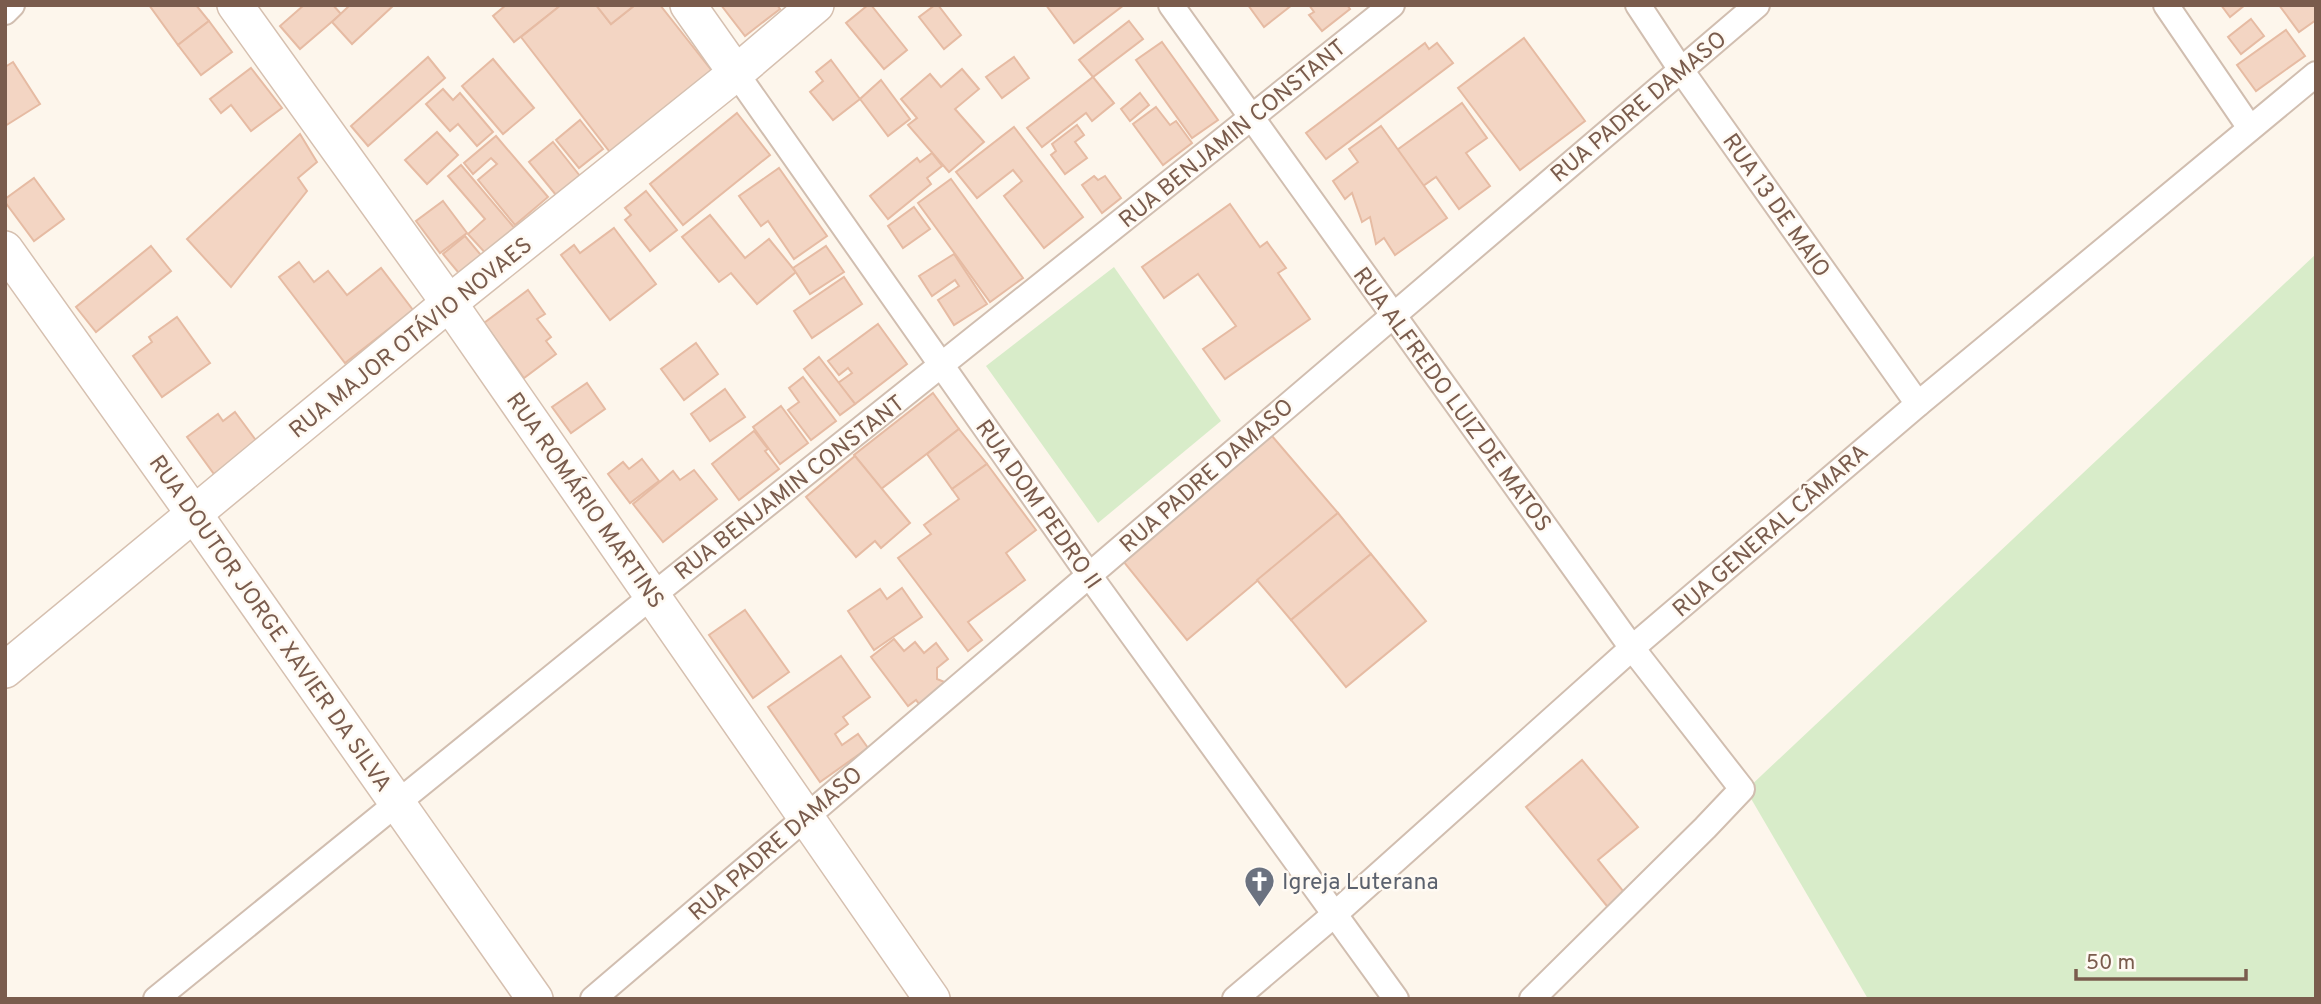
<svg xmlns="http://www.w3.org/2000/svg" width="2321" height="1004" font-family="Overpass,sans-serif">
	<rect width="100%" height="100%" fill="#fdf6ec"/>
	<g fill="#d8ecc9">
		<polygon points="2316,254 2316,999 1868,999 1746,790"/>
		<polygon points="1114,267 1221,421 1098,523 986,366"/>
	</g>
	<g fill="#f3d5c3" stroke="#e6bba3" stroke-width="2">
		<polygon points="149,5 196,5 209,21 178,45"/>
		<polygon points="304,5 333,5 341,14 300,49 280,26"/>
		<polygon points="350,5 394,5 352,44 332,22"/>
		<polygon points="506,5 561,5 514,42 493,16"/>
		<polygon points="561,5 596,5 611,24 635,5 660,5 716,76 613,156 521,37"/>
		<polygon points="596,5 635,5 611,24"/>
		<polygon points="721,5 777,5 780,9 745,36"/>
		<polygon points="868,5 871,5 907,50 884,69 846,23"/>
		<polygon points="935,5 938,5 961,35 944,49 919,17"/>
		<polygon points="1046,5 1124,5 1074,43"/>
		<polygon points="1248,5 1292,5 1264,27"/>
		<polygon points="1309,5 1347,5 1350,9 1322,31 1309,15 1314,12"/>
		<polygon points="2221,5 2245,5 2230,17"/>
		<polygon points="2279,5 2316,5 2316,20 2299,32"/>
		<polygon points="2251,19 2264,36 2241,54 2228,37"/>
		<polygon points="209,21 232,52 201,75 178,45"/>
		<polygon points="1129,21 1143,39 1093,77 1079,60"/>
		<polygon points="2286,30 2305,56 2256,91 2237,65"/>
		<polygon points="1524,38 1585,121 1520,170 1458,88"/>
		<polygon points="1162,42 1218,120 1192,138 1136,60"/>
		<polygon points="1425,43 1429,49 1437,43 1453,63 1326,159 1306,133"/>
		<polygon points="428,57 445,78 368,146 351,126"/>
		<polygon points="1014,57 1029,78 1002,98 986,77"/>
		<polygon points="493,59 534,108 503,134 462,86"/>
		<polygon points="831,60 860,99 833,120 810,92 823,81 816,72"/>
		<polygon points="13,62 40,104 5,126 5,67"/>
		<polygon points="251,68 282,108 251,131 231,105 221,113 210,99"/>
		<polygon points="962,69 979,89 955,109 984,142 949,172 908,125 917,118 901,99 930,74 941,87"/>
		<polygon points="1093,77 1114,103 1092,121 1086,113 1042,147 1027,128"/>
		<polygon points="881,80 910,119 888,136 860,99"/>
		<polygon points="443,89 453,100 460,93 493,132 477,146 458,124 450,131 426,104"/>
		<polygon points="1140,93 1149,105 1130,121 1121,109"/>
		<polygon points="1462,103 1487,138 1466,153 1490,186 1459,209 1436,177 1423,186 1397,150"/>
		<polygon points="1156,107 1170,125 1176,121 1192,143 1163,165 1133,124"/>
		<polygon points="737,113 770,155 683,225 650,184"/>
		<polygon points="580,120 603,149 579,168 556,140"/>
		<polygon points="1077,125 1084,135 1075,142 1087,158 1065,174 1051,155 1056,151 1052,144"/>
		<polygon points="1381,126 1447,218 1395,255 1384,238 1376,244 1370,217 1362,222 1352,193 1345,199 1333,181 1358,162 1349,149"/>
		<polygon points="1014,127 1083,217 1044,248 1004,196 1022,181 1013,170 977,198 956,172"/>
		<polygon points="437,132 458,155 427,184 405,160"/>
		<polygon points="300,134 317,162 298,178 307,191 231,287 187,239"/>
		<polygon points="496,136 548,197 515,225 478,180 497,164 491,158 473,174 464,163"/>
		<polygon points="553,142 580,176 556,195 529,162"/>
		<polygon points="932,153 942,166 927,178 931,184 888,219 870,196 917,158 920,162"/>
		<polygon points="461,165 517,231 488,256 468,234 485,219 448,176"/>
		<polygon points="779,168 827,236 794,259 768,221 761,226 739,196"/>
		<polygon points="1094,176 1098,180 1105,176 1121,198 1102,213 1082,185"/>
		<polygon points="34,178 64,219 34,241 5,202 5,199"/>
		<polygon points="951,179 1023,278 990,302 918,203"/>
		<polygon points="646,191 677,230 650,251 625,220 631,215 625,208"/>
		<polygon points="443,201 467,233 440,253 416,221"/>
		<polygon points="1230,204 1260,247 1267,242 1286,268 1278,273 1310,319 1225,379 1203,349 1236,326 1198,274 1164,298 1142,267"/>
		<polygon points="914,207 930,229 903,248 888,226"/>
		<polygon points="710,215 745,258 769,239 796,272 757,304 731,273 719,282 682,237"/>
		<polygon points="614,228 656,284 610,320 561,255 574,245 580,253"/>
		<polygon points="465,236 485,260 463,278 443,254"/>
		<polygon points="151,246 171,271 96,332 76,307"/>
		<polygon points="826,246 844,272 810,294 793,268"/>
		<polygon points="954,254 987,304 954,325 938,300 959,286 955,280 932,296 919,276"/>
		<polygon points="299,262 314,282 328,271 347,295 381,268 413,310 345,363 279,277"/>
		<polygon points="844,277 862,304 812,338 794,311"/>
		<polygon points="528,290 545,314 537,319 551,337 546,341 556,354 524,378 484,323"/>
		<polygon points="177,317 210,363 162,397 133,356 152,342 149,337"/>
		<polygon points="878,324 907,364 855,404 838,383 852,373 848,368 839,375 828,361"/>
		<polygon points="696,343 718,374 684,400 661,369"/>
		<polygon points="819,357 855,404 840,415 804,369"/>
		<polygon points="803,377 836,421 811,440 788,410 799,402 789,388"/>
		<polygon points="587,383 605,409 571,433 552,407"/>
		<polygon points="725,389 745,417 710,441 691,414"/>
		<polygon points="933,393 959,429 881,489 854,455"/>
		<polygon points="781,406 808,443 780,464 753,427"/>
		<polygon points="235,412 258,443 214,474 187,437 218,414 223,421"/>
		<polygon points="959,429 987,464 952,489 927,454"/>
		<polygon points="754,431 768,449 765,451 779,469 739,500 712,464"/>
		<polygon points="1272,436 1338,513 1187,640 1123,561"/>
		<polygon points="855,456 910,523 881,548 875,541 856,557 806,497"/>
		<polygon points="642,459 659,481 630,503 608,474 623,462 629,469"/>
		<polygon points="987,464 1036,530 1006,553 1025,580 968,622 982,640 968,651 898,558 931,534 924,525 959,499 952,489"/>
		<polygon points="694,470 717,499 663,542 633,504 673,471 680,480"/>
		<polygon points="1338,513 1371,554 1291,620 1257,580"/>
		<polygon points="1371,554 1426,621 1346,687 1291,620"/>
		<polygon points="902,588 922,617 874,650 848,611 880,589 887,599"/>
		<polygon points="745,610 789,672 753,698 709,635"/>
		<polygon points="894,639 904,651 915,642 924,653 936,643 948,659 937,668 937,679 952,685 922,708 916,700 908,706 871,657"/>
		<polygon points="841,656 870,697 843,717 848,724 835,734 842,745 858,734 868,748 820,782 768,707"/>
		<polygon points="1582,760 1638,827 1598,860 1628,897 1611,911 1526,807"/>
	</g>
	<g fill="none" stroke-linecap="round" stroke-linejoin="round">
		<defs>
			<g id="street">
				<polyline points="1171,5 1632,648 1742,789 1705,828 1532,999"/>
				<polyline points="1638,5 1681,70 1918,404"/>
				<polyline points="2166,5 2250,128"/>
				<polyline points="5,12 12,5"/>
				<polyline points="736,73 1089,575 1396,999"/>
				<polyline points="156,999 652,596 1392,5"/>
				<polyline points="593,999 1757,5"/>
				<polyline points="1235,999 1335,914 1632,648 1918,404 2316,74"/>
			</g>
			<g id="secondary">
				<polyline points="235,5 449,303 932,999"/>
				<polyline points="688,5 736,73"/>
				<polyline points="5,249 194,514 535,999"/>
				<polyline points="5,670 449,303 736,73 816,5"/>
			</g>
		</defs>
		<use href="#street" stroke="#d1beb0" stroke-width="28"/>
		<use href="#secondary" stroke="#d6c0b0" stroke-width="38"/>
		<use href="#street" stroke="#fff" stroke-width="24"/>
		<use href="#secondary" stroke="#fff" stroke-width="35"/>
	</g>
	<defs>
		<symbol id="church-pin" viewBox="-11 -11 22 30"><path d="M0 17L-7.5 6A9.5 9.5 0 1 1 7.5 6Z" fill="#6b7280" stroke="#fffaf3"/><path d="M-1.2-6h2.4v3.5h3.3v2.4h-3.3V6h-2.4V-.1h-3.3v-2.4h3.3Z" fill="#fff"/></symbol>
	</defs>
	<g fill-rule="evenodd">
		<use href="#church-pin" x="1242" y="864" width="35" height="47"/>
	</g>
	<g text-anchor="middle" stroke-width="5" stroke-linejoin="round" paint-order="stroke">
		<g font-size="23" fill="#7a5c4d" stroke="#fffaf3">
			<text transform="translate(1638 106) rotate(-40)" y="8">RUA PADRE DAMASO</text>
			<text transform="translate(1232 133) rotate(-39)" y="8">RUA BENJAMIN CONSTANT</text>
			<text transform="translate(1777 205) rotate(55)" y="8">RUA 13 DE MAIO</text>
			<text transform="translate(410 337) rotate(-39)" y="8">RUA MAJOR OTÁVIO NOVAES</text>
			<text transform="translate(1453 399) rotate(54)" y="8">RUA ALFREDO LUIZ DE MATOS</text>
			<text transform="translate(1206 475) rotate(-41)" y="8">RUA PADRE DAMASO</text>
			<text transform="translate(789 487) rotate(-38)" y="8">RUA BENJAMIN CONSTANT</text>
			<text transform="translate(586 500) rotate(55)" y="8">RUA ROMÁRIO MARTINS</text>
			<text transform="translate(1039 504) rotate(55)" y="8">RUA DOM PEDRO II</text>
			<text transform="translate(1770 530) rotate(-41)" y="8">RUA GENERAL CÂMARA</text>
			<text transform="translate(271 623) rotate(55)" y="8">RUA DOUTOR JORGE XAVIER DA SILVA</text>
			<text transform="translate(775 843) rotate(-41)" y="8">RUA PADRE DAMASO</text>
		</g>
		<g font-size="23" fill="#5b616d" stroke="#fffaf3" text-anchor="start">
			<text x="1282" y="889">Igreja Luterana</text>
		</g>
	</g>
	<rect width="2321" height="1004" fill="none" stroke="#7a5c4d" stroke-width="14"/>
	<path d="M2076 969v10h170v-10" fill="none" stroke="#7a5c4d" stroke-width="3.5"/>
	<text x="2086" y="969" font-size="21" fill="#7a5c4d" stroke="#fffaf3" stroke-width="5" paint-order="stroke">50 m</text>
</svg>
